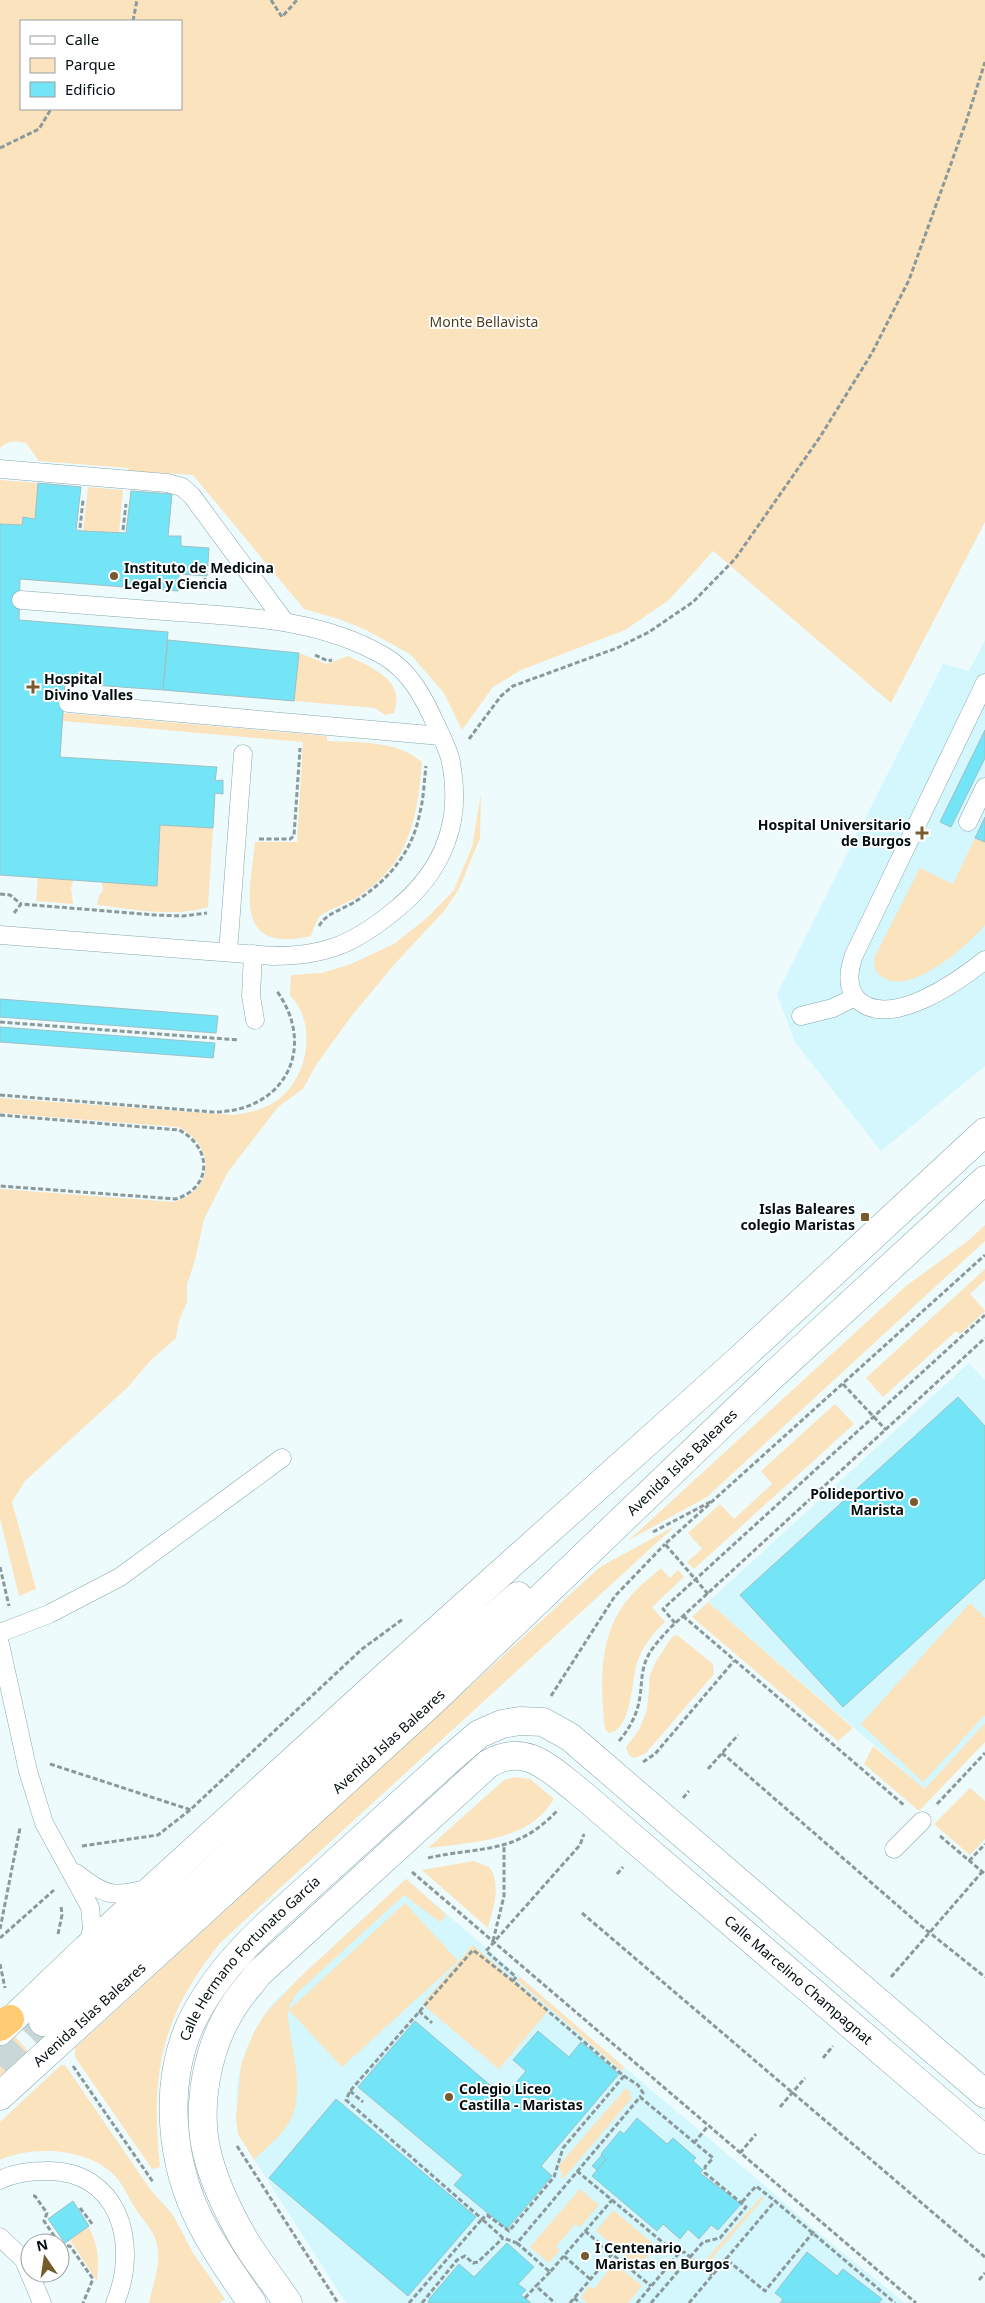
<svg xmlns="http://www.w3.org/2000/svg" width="985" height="2303" font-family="'Noto Sans',sans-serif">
	<rect width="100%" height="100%" fill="#edfbfd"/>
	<g fill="#d3f7fd">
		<polygon points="985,640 985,1066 881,1151 795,1042 777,994 943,664 969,671"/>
		<polygon points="969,1363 985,1380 985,1723 925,1789 708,1602"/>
		<polygon points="406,1879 624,2067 764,2185 822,2236 905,2303 346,2303 238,2134 236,2119 237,2085 241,2065 247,2047 265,2014 274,2002"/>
	</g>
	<g fill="#fbe3be" fill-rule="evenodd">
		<path d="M0 0H985V522L891 703 713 551 669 600 625 630 521 670 493 687 462 730 444 693 410 654 364 629 339 619 304 609 193 475 129 471 128 468 39 461 26 443C15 441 9 440 0 448ZM21 21H181V109H21Z"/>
		<polygon points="0,480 38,483 35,519 23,517 22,525 0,524"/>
		<polygon points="88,487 123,490 119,533 83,531"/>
		<path d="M299 653 327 664 348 656C371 667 407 681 394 713L385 715 375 708 294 701Z"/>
		<path d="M63 713 327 736V741C360 743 396 740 422 762 417 818 411 862 359 896 350 902 328 910 321 915 317 919 313 930 311 936 232 954 250 892 255 842H297L303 742 63 721Z"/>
		<path d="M481 793 480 838 459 889 444 911 393 966 350 1018 316 1065 303 1089 278 1107 228 1172 204 1219 195 1260 187 1285V1302L179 1321 176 1338 150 1361 128 1387 25 1481 12 1502 36 1589 19 1596 0 1518V1189L174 1202C216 1190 215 1144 178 1127L0 1113V1098L233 1115C249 1113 267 1109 280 1098 309 1074 317 1023 290 995L291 975 322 973 351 964 394 944 428 917 454 890 472 847Z"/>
		<path d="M160 825 213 828 208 907C173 918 134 909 97 905L99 895 103 891 102 881 157 886Z"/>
		<path d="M975 838 985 842V925C968 945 909 999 881 976 874 971 873 964 875 956L920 868 953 884Z"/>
		<polygon points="38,877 74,879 71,888 73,904 36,901"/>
		<polygon points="985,1225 985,1241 707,1497 629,1540 906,1286 969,1240"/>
		<polygon points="985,1269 985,1280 970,1294 985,1311 960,1334 956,1331 883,1397 866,1378"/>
		<polygon points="835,1404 854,1424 694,1569 687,1562 702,1549 688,1533 720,1504 734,1519 772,1484 761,1471"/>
		<path d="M675 1526 221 1942C161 2016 150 2073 160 2167L152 2169 75 2057V2048L600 1567Z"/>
		<path d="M661 1568 670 1578 678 1570 684 1577 652 1607 665 1622C653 1633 644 1645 638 1660 631 1677 633 1730 609 1733L605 1729C600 1684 598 1632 630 1597 639 1586 651 1577 661 1568Z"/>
		<polygon points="708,1602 853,1728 838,1741 692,1617"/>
		<polygon points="970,1603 985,1618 985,1715 923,1782 861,1724"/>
		<polygon points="677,1635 713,1664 714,1674 645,1754 634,1758 629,1755 626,1747 639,1730 647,1710 650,1675 655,1663 672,1637"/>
		<polygon points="985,1723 985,1742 919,1811 864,1764 873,1746 925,1789"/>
		<path d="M515 1777 530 1779 554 1799C550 1804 547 1810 542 1814 517 1841 462 1844 428 1848L504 1780Z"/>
		<polygon points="970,1788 985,1801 985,1839 970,1855 934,1824"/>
		<path d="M474 1861 489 1867C502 1882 493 1911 488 1928L422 1870Z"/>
		<path d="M406 1879 447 1915 440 1922 404 1895 297 1993 290 2005 288 2015C290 2048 307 2091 289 2123 281 2137 265 2148 254 2160L238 2134 236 2119 241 2065 254 2032 265 2014 298 1979Z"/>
		<polygon points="405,1903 458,1961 342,2067 289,2010"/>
		<polygon points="473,1945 549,2010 499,2069 422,2004"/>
		<polygon points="520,1977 624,2067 622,2071 517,1980"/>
		<polygon points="9,2029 31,2055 0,2079 0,2044"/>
		<path d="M61 2065H65L150 2189 173 2215 193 2253 225 2299 219 2303H149C152 2286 160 2269 158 2251 157 2233 144 2222 135 2208 128 2198 124 2185 115 2176 88 2148 34 2145 0 2160V2122Z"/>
		<polygon points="626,2088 631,2093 629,2095 632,2098 563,2179 560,2177 562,2175 559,2165"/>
		<polygon points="580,2189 599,2205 580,2227 575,2224 556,2247 560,2250 549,2263 530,2247"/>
		<polygon points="762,2196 764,2198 709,2262 706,2260"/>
		<polygon points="613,2210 656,2246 639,2267 596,2231"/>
		<path d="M88 2227C99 2244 99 2261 97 2281L70 2240Z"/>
		<polygon points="612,2261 642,2286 628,2303 587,2303 581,2297 589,2286 594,2289 608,2271 606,2269"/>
	</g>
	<g fill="#74e5f6" stroke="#9dbfc5">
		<polygon points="38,483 81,487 76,530 83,531 126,533 131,491 172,494 168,536 181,536 181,546 209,548 207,576 179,574 178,591 20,579 19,620 168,632 163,690 65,683 60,757 217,767 215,781 223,780 223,794 215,793 213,828 160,825 157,886 0,875 0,524 22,525 23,517 35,519"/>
		<polygon points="168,640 299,653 294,701 163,690"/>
		<polygon points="985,730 985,758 951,827 940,822"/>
		<polygon points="985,817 985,842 975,838"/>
		<polygon points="0,999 218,1016 216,1033 0,1017"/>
		<polygon points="0,1027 215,1043 213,1058 0,1042"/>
		<polygon points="958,1397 985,1426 985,1578 843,1707 740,1595"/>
		<polygon points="415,2021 504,2097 526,2071 513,2060 538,2031 569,2057 581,2042 619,2074 541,2166 552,2176 507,2229 454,2185 463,2175 358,2087"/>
		<polygon points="336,2099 476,2217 408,2296 269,2178"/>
		<polygon points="637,2118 667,2144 673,2138 696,2158 693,2161 703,2170 700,2173 741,2204 718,2230 711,2225 699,2239 688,2229 680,2239 663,2224 657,2231 592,2176 606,2159 601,2154 620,2131 624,2134"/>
		<polygon points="602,2155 606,2159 597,2170 592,2166"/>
		<polygon points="73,2201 89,2226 65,2243 48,2219"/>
		<polygon points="507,2243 534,2267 518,2284 526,2290 521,2295 531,2303 428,2303 430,2298 459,2264 474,2277"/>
		<polygon points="807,2252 837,2276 843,2269 882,2299 879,2303 780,2303 783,2299 775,2293"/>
	</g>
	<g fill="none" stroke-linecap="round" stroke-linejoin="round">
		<polyline stroke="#cad7d9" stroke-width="28" stroke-dasharray="28 14" stroke-linecap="butt" points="0,2066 43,2022"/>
		<defs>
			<g id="lane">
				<polyline points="0,469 167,483 182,487 192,496 285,622"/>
				<path d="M985 683 854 955C849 969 846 987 857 999 889 1031 959 981 985 960"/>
				<polyline points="68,703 441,736"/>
				<polyline points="968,822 985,787"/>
				<path d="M0 935 273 956C325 956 354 944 394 911 443 872 464 821 450 758 447 747 441 735 436 725 424 698 410 671 384 656 321 619 247 617 177 612 125 608 73 604 21 600"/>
				<polyline points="228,952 243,754"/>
				<polyline points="253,954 251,996 255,1020"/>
				<polyline points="801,1016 833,1008 855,997"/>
				<polyline points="0,1633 49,1614 120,1577 282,1458"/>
				<polyline points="0,1644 28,1771 44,1823 90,1907 92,1929 87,1948"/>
				<polyline points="894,1849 922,1821"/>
				<path d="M76 1873C105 1896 113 1898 150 1888"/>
				<path d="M0 2180C14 2173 29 2171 45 2171 119 2169 140 2244 115 2303"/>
				<polyline points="0,2237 24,2260 42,2303"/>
			</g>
			<g id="street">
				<path id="s1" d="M252 2303C234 2277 215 2251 201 2223 171 2164 163 2087 190 2025 208 1986 237 1953 268 1924L450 1759 479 1734 502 1724 520 1721 543 1722 570 1737 985 2094"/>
				<path id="s2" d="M288 2303C273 2280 254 2258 241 2234 227 2209 214 2182 207 2153 196 2107 207 2047 233 2007 240 1995 250 1985 258 1974L488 1764C525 1742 549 1768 577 1790L985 2140"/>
			</g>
			<g id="secondary">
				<polyline points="43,2022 202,1881 448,1656 518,1596"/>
				<polyline points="0,2031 87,1948 385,1677 740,1359 985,1132"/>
				<path id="s3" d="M0 2096 432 1702 770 1378 985 1180"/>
			</g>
			<polyline id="highway" points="0,2027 10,2019"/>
		</defs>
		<use href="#lane" stroke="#86a7ad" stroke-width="19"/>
		<use href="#street" stroke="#86a7ad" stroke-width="29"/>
		<use href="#secondary" stroke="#86a7ad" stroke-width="29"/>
		<use href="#highway" stroke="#d7d8d9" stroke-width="29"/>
		<g stroke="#8c999b" stroke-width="3" stroke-dasharray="5 2.5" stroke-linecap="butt">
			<polyline points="271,0 282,17 297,0"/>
			<polyline points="133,21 137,0"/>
			<polyline points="0,148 39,129 51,109"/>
			<polyline points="80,528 83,500"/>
			<polyline points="123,530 126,504"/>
			<polyline points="179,582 204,584"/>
			<polyline points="204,590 205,578"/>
			<polyline points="315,655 328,661 332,660"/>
			<polyline points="469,739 501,696 513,686 617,648 649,632 693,602 735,559 820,437 872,353 909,280 966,122 985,62"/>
			<polyline points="259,839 290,839 294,836 300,748"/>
			<polyline points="0,894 10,895 21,904"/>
			<polyline points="14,913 21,904 155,915 183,916 207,913"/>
			<path d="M319 926C326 913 344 909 356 901 389 880 413 851 420 812 424 797 424 781 426 766"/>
			<polyline points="0,1022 239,1040"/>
			<path d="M0 1095 213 1112C285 1112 318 1047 276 990"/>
			<path d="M0 1115 179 1130C212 1147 213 1187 176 1199L0 1186"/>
			<polyline points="843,1384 886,1430"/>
			<polyline points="653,1532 712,1501"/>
			<polyline points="0,1567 9,1606"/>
			<polyline points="708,1594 665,1544 985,1255"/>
			<polyline points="683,1616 905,1806"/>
			<polyline points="675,1623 663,1609 985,1315"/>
			<polyline points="551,1696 615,1596 665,1544"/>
			<path d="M619 1741C630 1728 638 1713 640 1696 642 1683 641 1671 647 1658 652 1647 662 1637 670 1628L985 1338"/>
			<polyline points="722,1753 920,1925 985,1977"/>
			<polyline points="643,1762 655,1754 734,1661"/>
			<polyline points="50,1764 191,1810"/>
			<polyline points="708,1769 738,1735"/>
			<polyline points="683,1798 689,1791"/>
			<polyline points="937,1804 985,1753"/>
			<polyline points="940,1836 985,1874"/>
			<polyline points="82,1846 158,1835 190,1810 362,1649 403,1619"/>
			<path d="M428 1858C481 1846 515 1855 557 1811"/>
			<polyline points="969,1861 985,1844"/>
			<polyline points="412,1872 916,2303"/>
			<polyline points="617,1874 623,1867"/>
			<polyline points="582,1913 985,2257"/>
			<polyline points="0,1929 20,1828"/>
			<polyline points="58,1934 62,1915 61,1906"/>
			<polyline points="0,1938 54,1890"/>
			<polyline points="493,1941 504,1896 504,1846"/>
			<polyline points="0,1964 5,1988"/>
			<polyline points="891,1977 982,1872"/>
			<polyline points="513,1981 516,1977 486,1951 580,1845 584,1834"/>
			<polyline points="419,2011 432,2023"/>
			<polyline points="823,2058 833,2046"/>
			<polyline points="73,2066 153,2182"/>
			<polyline points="624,2076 563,2148 554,2177 509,2231 487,2215 482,2219 346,2100 350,2091 473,1950 513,1981 624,2076 638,2085 643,2093 640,2097"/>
			<polyline points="350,2091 363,2102"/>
			<polyline points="780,2107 805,2078"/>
			<polyline points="694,2143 708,2126"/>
			<polyline points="237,2146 338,2303"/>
			<polyline points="740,2153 756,2134"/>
			<polyline points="577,2171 678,2255"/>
			<polyline points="33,2196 35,2196 47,2213 44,2221 59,2243"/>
			<polyline points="742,2202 756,2186 775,2201"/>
			<polyline points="80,2208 93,2225"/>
			<polyline points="585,2231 612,2254"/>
			<polyline points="517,2243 550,2272 612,2200"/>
			<polyline points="60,2244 64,2246 70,2246 93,2279 83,2303"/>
			<polyline points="564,2256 590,2279"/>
			<polyline points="726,2259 775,2201 895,2303"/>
			<polyline points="550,2272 536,2286 555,2303"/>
			<polyline points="979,2280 985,2273"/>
			<polyline points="525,2298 536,2286"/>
			<polyline points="574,2298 580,2303"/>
			<polyline points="409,2303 482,2219 503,2238 517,2243 640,2097 713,2158 705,2167 705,2173 746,2207 720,2238 703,2242 651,2303"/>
			<polyline points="422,2303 457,2260 465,2256 473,2263 478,2262 503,2238"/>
			<polyline points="570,2303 612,2254 651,2286"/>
			<polyline points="637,2303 680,2252 684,2252 712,2275"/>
			<polyline points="689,2303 726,2259 765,2291 815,2230"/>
		</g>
		<use href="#lane" stroke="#fff" stroke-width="18"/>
		<use href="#street" stroke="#fff" stroke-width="28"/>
		<use href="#secondary" stroke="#fff" stroke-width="28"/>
		<use href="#highway" stroke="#ffcb73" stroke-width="28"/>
	</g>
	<g fill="#765b2d" stroke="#fff" stroke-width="2">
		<circle cx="114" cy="576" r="5"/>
		<path d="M30.5 679.5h5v5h5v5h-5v5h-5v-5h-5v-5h5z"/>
		<path d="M919.5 825.5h5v5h5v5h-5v5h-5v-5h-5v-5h5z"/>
		<rect x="860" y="1212" width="10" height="10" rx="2.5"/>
		<circle cx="914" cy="1502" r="5"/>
		<circle cx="449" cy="2097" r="5"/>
		<circle cx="585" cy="2256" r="5"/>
	</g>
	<g text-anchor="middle" stroke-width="4" stroke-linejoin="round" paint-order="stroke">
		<g font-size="14" fill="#523f1f" stroke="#fff">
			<text x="484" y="327">Monte Bellavista</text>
		</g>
		<g font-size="14" font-weight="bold" fill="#030e10" stroke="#fff" text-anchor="start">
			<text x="124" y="573">Instituto de Medicina<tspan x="124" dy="16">Legal y Ciencia</tspan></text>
			<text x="44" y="684">Hospital<tspan x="44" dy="16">Divino Valles</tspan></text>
			<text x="911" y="830" text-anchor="end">Hospital Universitario<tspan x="911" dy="16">de Burgos</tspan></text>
			<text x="855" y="1214" text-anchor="end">Islas Baleares<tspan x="855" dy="16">colegio Maristas</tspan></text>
			<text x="904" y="1499" text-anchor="end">Polideportivo<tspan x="904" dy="16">Marista</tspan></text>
			<text x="459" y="2094">Colegio Liceo<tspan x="459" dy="16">Castilla - Maristas</tspan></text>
			<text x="595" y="2253">I Centenario<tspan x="595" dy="16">Maristas en Burgos</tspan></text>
		</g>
		<g font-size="14" fill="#030e10" stroke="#fff">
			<text dy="5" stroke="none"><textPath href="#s3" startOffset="931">Avenida Islas Baleares</textPath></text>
			<text dy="5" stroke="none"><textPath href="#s3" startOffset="526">Avenida Islas Baleares</textPath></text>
			<text dy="5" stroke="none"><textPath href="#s1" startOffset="389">Calle Hermano Fortunato García</textPath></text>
			<text dy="5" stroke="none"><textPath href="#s2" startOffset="1069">Calle Marcelino Champagnat</textPath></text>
			<text dy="5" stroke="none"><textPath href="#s3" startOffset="121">Avenida Islas Baleares</textPath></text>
		</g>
	</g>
	<rect x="20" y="20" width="162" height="90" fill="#ffffff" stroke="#9a9f9f"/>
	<rect x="30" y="36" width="25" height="8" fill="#ffffff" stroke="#9a9f9f"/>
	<text x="65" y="45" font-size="15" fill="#030e10">Calle</text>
	<rect x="30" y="58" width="25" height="15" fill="#fbe3be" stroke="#9a9f9f"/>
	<text x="65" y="70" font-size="15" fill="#030e10">Parque</text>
	<rect x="30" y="82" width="25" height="15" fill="#74e5f6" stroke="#9a9f9f"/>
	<text x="65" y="95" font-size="15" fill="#030e10">Edificio</text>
	<g transform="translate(45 2258) rotate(347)"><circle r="24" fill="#ffffff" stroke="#9a9f9f"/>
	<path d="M0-4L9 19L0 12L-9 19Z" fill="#765b2d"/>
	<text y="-8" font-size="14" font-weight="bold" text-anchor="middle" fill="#030e10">N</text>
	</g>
</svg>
